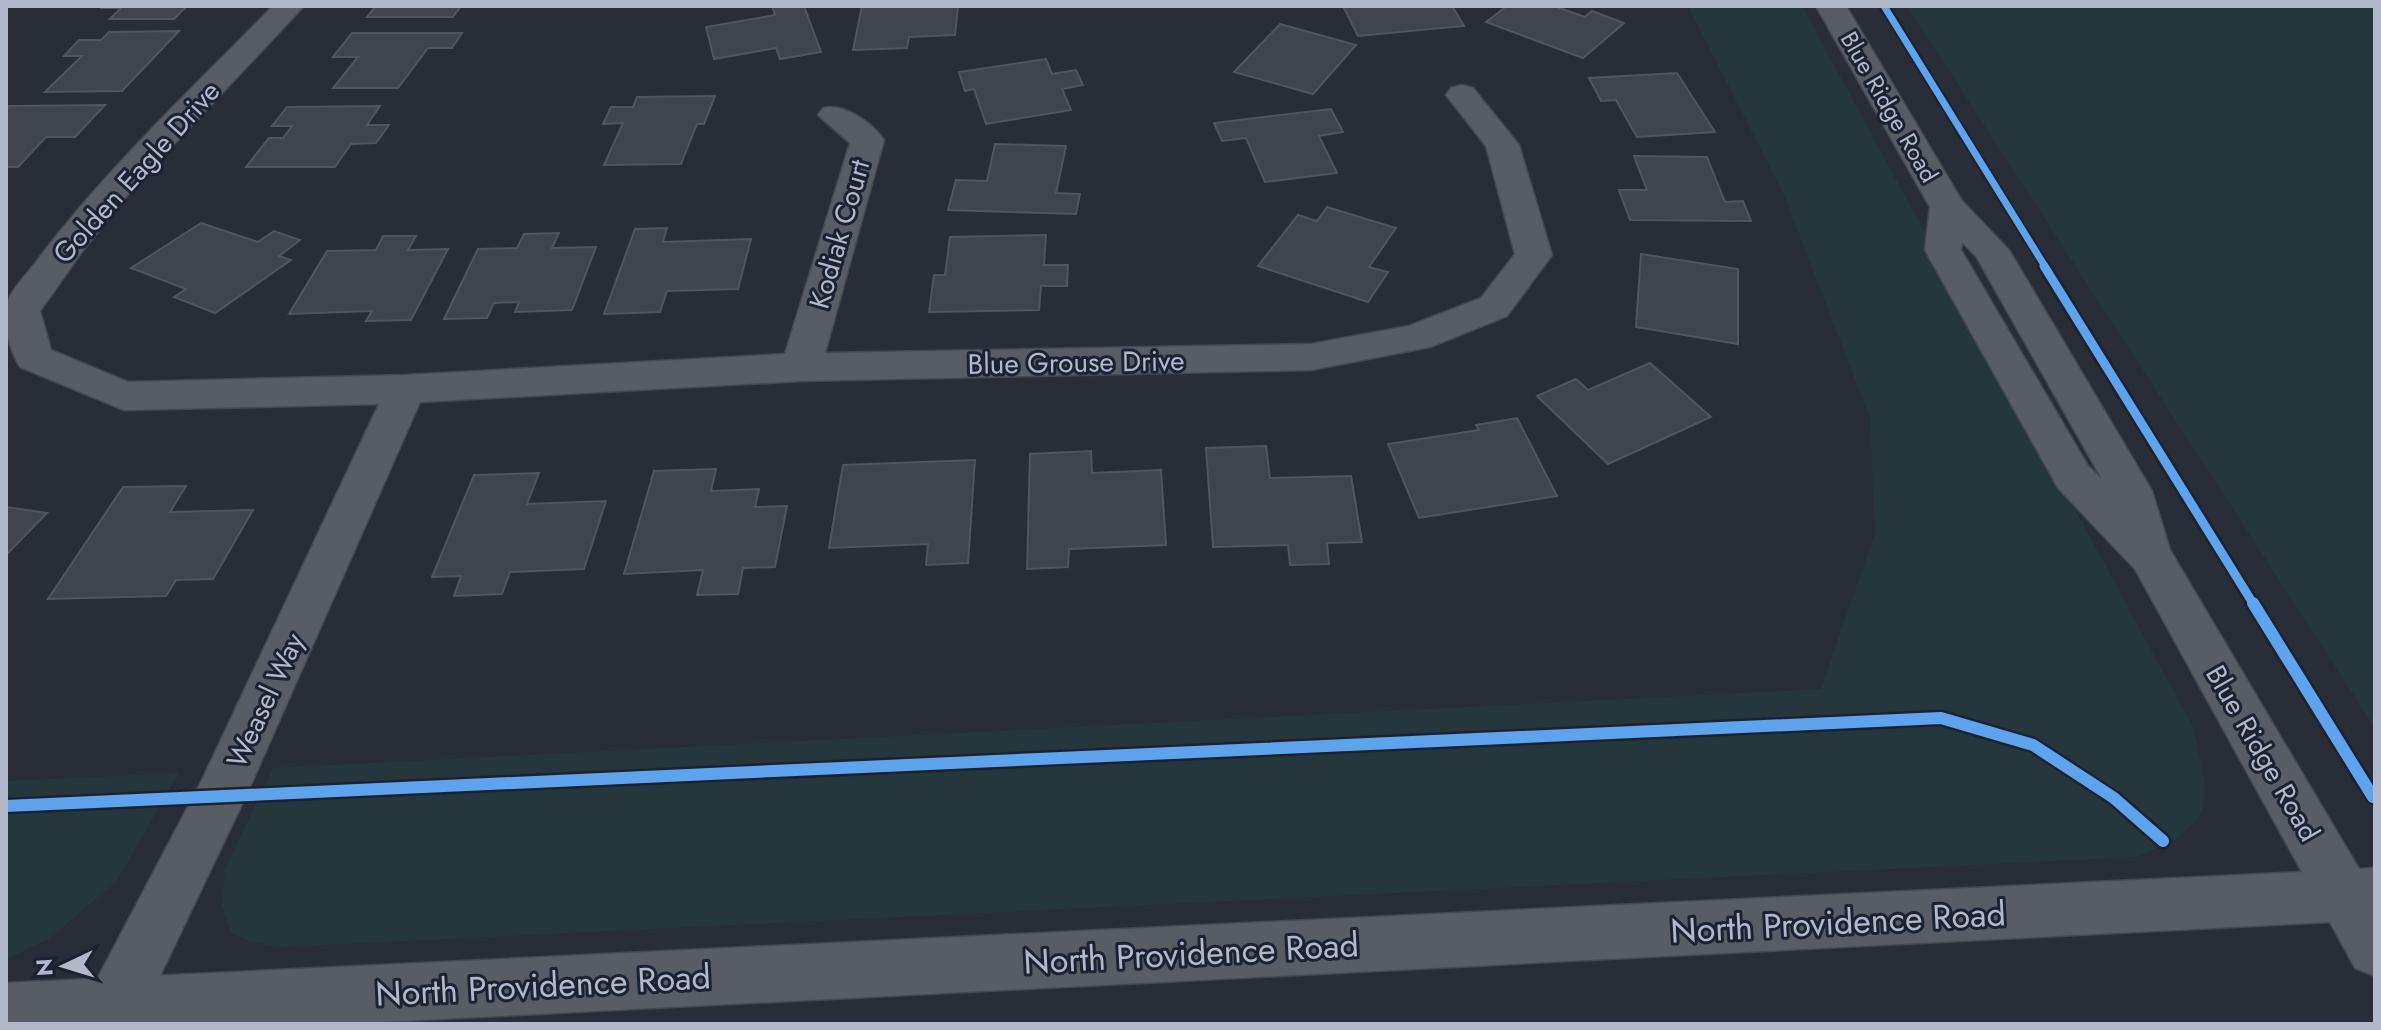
<svg xmlns="http://www.w3.org/2000/svg" width="2381" height="1030" font-family="Jost,sans-serif">
	<rect width="100%" height="100%" fill="#282d37"/>
	<g fill="#25373d">
		<path d="M1688 6H1802L2193 727C2211 806 2218 824 2137 857L281 947 251 942 231 933 222 905 225 869 273 768 1821 689 1875 533 1870 418 1784 195Z"/>
		<polygon points="1907,6 2375,6 2375,728"/>
		<polygon points="179,773 116,882 49,939 6,959 6,781"/>
	</g>
	<g fill="#3f444d" stroke="#50555f" stroke-width="2">
		<polygon points="104,6 187,6 174,19 110,19 121,8 102,8"/>
		<polygon points="376,6 461,6 453,17 367,17"/>
		<polygon points="772,6 804,6 821,52 780,59 776,48 714,59 706,27 775,15"/>
		<polygon points="862,6 958,6 955,35 909,37 907,48 853,50"/>
		<polygon points="1343,6 1452,6 1464,26 1358,36"/>
		<polygon points="1507,6 1554,6 1585,17 1592,11 1624,23 1583,58 1486,22"/>
		<polygon points="1280,24 1356,45 1313,94 1234,72"/>
		<polygon points="179,31 122,91 45,92 82,56 64,56 79,40 101,40 109,32"/>
		<polygon points="352,33 462,33 452,48 428,48 398,88 333,88 358,57 333,57"/>
		<polygon points="1046,59 1052,74 1076,70 1083,85 1062,89 1071,110 986,124 974,89 965,91 959,72"/>
		<polygon points="1677,73 1715,132 1637,137 1616,100 1601,101 1589,78"/>
		<polygon points="715,96 704,124 697,124 681,164 604,165 623,123 603,124 611,107 633,107 637,97"/>
		<polygon points="105,105 75,137 46,137 18,167 6,167 6,110 9,106"/>
		<polygon points="380,106 367,125 389,125 376,143 351,144 335,167 246,167 269,138 283,138 292,126 272,126 287,107"/>
		<polygon points="1331,109 1343,132 1319,136 1337,173 1265,182 1246,138 1222,141 1214,123"/>
		<polygon points="995,144 1066,146 1056,193 1080,194 1076,214 948,210 956,180 987,181"/>
		<polygon points="1634,156 1707,157 1725,202 1743,201 1751,221 1630,220 1619,190 1647,190"/>
		<polygon points="1327,207 1396,228 1369,267 1388,272 1368,302 1258,266 1298,215 1317,221"/>
		<polygon points="201,223 258,242 274,231 300,240 279,256 291,260 215,313 174,297 186,289 131,268"/>
		<polygon points="667,228 663,242 751,239 738,289 667,291 660,312 604,314 635,229"/>
		<polygon points="559,233 552,248 596,247 572,310 515,312 519,302 494,303 487,318 444,319 478,249 517,248 524,234"/>
		<polygon points="1046,235 1044,265 1068,265 1067,286 1041,286 1039,310 929,312 934,275 945,275 950,237"/>
		<polygon points="383,236 416,236 408,250 448,249 411,320 366,321 372,311 289,314 327,251 376,250"/>
		<polygon points="1641,254 1738,269 1738,344 1636,327"/>
		<polygon points="1650,363 1711,417 1608,464 1537,396 1576,379 1588,390"/>
		<polygon points="1517,418 1557,496 1419,518 1388,444 1479,430 1476,425"/>
		<polygon points="1266,446 1270,478 1351,476 1362,542 1327,543 1329,564 1290,565 1288,545 1213,547 1206,448"/>
		<polygon points="1091,451 1092,473 1161,470 1166,545 1069,549 1068,567 1027,569 1030,454"/>
		<polygon points="975,460 968,563 926,565 928,544 829,548 843,465"/>
		<polygon points="716,469 711,491 759,489 755,507 787,506 775,567 743,568 738,594 697,595 703,570 624,574 654,471"/>
		<polygon points="539,473 527,504 606,501 584,569 510,572 502,594 454,596 461,576 432,577 474,475"/>
		<polygon points="186,486 170,512 253,510 213,579 176,580 166,596 48,599 123,487"/>
		<polygon points="6,507 47,513 6,555"/>
	</g>
	<g fill="none" stroke-linecap="round" stroke-linejoin="round">
		<defs>
			<path id="minor" d="M273 6H304L133 188 84 249 40 311 51 350 128 382 406 375 785 354 850 143 818 115 823 108C845 103 871 122 884 140L825 353 1311 344 1409 326 1481 298 1515 254 1486 146 1446 95 1451 88 1462 85 1473 88 1519 145 1552 255 1507 316 1430 347 1311 370 801 381 420 402 246 796 137 1024H93L86 1006 94 985 202 780 379 404 124 410 20 367C11 352 0 321 7 303 12 288 30 271 39 258 108 167 193 88 273 6Z"/>
			<path id="tertiary" d="M1816 6H1846L1962 201 2009 250 2152 491 2170 550 2359 869 2375 868V976L2355 968 2330 922 342 1024H6V983L2302 872 2135 569 2058 488 2052 477 1925 250 1930 207ZM1962 242 1976 256 2102 479 2088 466 1961 250Z"/>
		</defs>
		<use href="#minor" stroke="#444850" stroke-width="3"/>
		<use href="#tertiary" stroke="#444850" stroke-width="3"/>
		<use href="#minor" fill="#585c65" fill-rule="evenodd"/>
		<use href="#tertiary" fill="#585c65" fill-rule="evenodd"/>
		<defs>
			<polyline id="cycleway-far2" points="1884,6 2046,268"/>
			<polyline id="cycleway-far1" points="2044,266 2254,605"/>
			<g id="cycleway">
				<polyline points="2253,603 2373,797"/>
				<polyline points="6,806 1941,718 2033,745 2114,798 2163,841"/>
			</g>
		</defs>
		<use href="#cycleway-far2" stroke="#1b2332" stroke-width="11"/>
		<use href="#cycleway-far1" stroke="#1b2332" stroke-width="14"/>
		<use href="#cycleway" stroke="#1b2332" stroke-width="17"/>
		<use href="#cycleway-far2" stroke="#60a3ed" stroke-width="7"/>
		<use href="#cycleway-far1" stroke="#60a3ed" stroke-width="9"/>
		<use href="#cycleway" stroke="#60a3ed" stroke-width="12"/>
	</g>
	<g text-anchor="middle" stroke-width="6" stroke-linejoin="round" paint-order="stroke">
		<g font-size="24" fill="#b1b8c9" stroke="#1b2332">
			<text transform="translate(1889 107) rotate(60)" y="8">Blue Ridge Road</text>
		</g>
		<g font-size="28" fill="#b1b8c9" stroke="#1b2332">
			<text transform="translate(136 172) rotate(-48)" y="10">Golden Eagle Drive</text>
			<text transform="translate(839 234) rotate(-74)" y="10">Kodiak Court</text>
			<text transform="translate(1076 362) rotate(-1)" y="10">Blue Grouse Drive</text>
			<text transform="translate(265 700) rotate(-65)" y="10">Weasel Way</text>
			<text transform="translate(2263 753) rotate(60)" y="10">Blue Ridge Road</text>
		</g>
		<g font-size="34" fill="#b1b8c9" stroke="#1b2332">
			<text transform="translate(1838 922) rotate(-3)" y="12">North Providence Road</text>
			<text transform="translate(1191 953) rotate(-3)" y="12">North Providence Road</text>
			<text transform="translate(543 985) rotate(-3)" y="12">North Providence Road</text>
		</g>
	</g>
	<rect width="2381" height="1030" fill="none" stroke="#b1b8c9" stroke-width="16"/>
	<g transform="translate(64 966) rotate(266)" stroke="#1b2332" stroke-width="6" paint-order="stroke">
	<path d="M0-6L14 30L0 20L-14 30Z" fill="#b1b8c9"/>
	<text y="-12" font-size="22" font-weight="bold" text-anchor="middle" fill="#b1b8c9">N</text>
	</g>
</svg>
